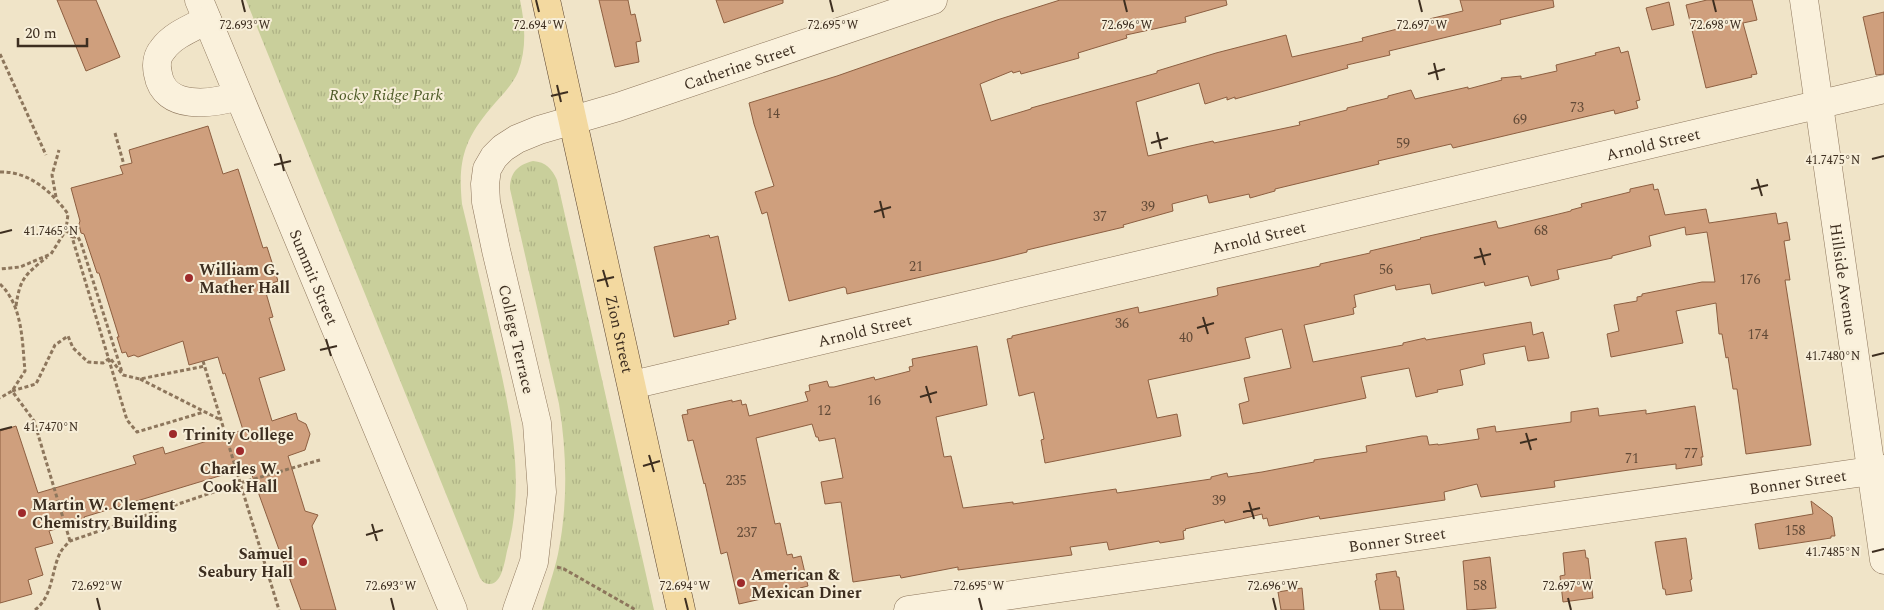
<svg xmlns="http://www.w3.org/2000/svg" width="1884" height="610" font-family="Spectral,serif">
	<defs>
		<pattern id="park-tufts" width="24" height="20" patternUnits="userSpaceOnUse" patternTransform="scale(1.25)"><rect width="24" height="20" fill="#c9cf9b"/><path d="M3 7l-1-3M5 7V3M7 7l1-3M15 17l-1-3M17 17v-4M19 17l1-3" fill="none" stroke="#aeb285"/></pattern>
	</defs>
	<rect width="100%" height="100%" fill="#f0e4c8"/>
	<g fill="url(#park-tufts)">
		<path d="M246 0H520C525 24 527 48 518 72 512 86 500 97 490 109 463 141 458 163 462 204 473 249 483 293 493 337 509 406 527 480 507 551 505 560 502 585 489 584 485 584 482 581 480 578Z"/>
		<path d="M533 161C546 162 552 169 557 180L654 610H542C547 591 554 573 558 554 568 505 567 453 559 404L510 189C510 173 517 165 533 161Z"/>
	</g>
	<g fill="#cf9f7d" stroke="#8d5f41">
		<polygon points="57,0 96,0 120,57 86,71"/>
		<polygon points="599,0 628,0 631,15 635,14 641,41 636,42 639,62 615,67"/>
		<polygon points="716,0 783,0 783,3 724,23"/>
		<polygon points="1060,0 1226,0 1227,5 1185,17 1186,22 1126,35 1127,38 1078,53 1079,58 1021,74 1020,71 1013,73 1012,71 980,84 991,121 1031,109 1031,108 1157,73 1157,71 1216,53 1286,35 1292,57 1363,41 1362,38 1413,25 1412,23 1463,11 1460,0 1553,0 1554,7 1500,20 1501,24 1389,51 1390,55 1347,65 1348,68 1235,99 1235,97 1227,100 1227,97 1205,104 1199,83 1136,102 1148,156 1190,146 1213,141 1214,143 1300,125 1299,122 1347,110 1347,108 1388,98 1388,96 1411,90 1415,99 1468,87 1468,89 1502,80 1501,78 1521,76 1521,79 1557,71 1556,65 1596,55 1595,53 1619,47 1621,53 1628,51 1640,100 1636,101 1638,108 1615,114 1614,110 1453,148 1451,144 1378,161 1379,164 1275,189 1275,191 1250,198 1249,194 1209,203 1207,195 1172,204 1173,211 1123,225 1124,227 1027,250 1027,252 995,260 847,294 846,288 844,287 789,301 767,212 762,214 755,192 774,186 754,124 749,103 837,76 997,20"/>
		<polygon points="1707,0 1752,0 1757,20 1743,23 1757,74 1751,75 1752,77 1706,88 1686,5"/>
		<polygon points="1669,2 1674,25 1652,30 1646,8"/>
		<polygon points="1884,12 1884,74 1876,75 1863,17"/>
		<polygon points="208,126 223,174 238,169 263,248 267,247 278,281 264,286 273,317 269,318 285,370 259,378 272,421 296,413 298,420 306,424 310,434 305,450 288,456 305,511 318,515 312,526 336,610 301,610 249,467 84,517 85,520 49,531 53,543 35,548 43,575 28,580 32,594 0,603 0,431 16,426 38,493 136,464 133,456 163,447 165,454 243,430 225,373 223,374 218,357 189,365 183,341 138,357 134,355 128,357 126,352 122,353 117,337 119,337 99,273 97,273 84,234 81,233 79,224 80,221 71,188 123,174 120,166 132,163 129,150"/>
		<polygon points="1653,184 1654,190 1658,189 1665,215 1706,209 1709,223 1776,213 1778,224 1787,222 1790,240 1784,241 1790,280 1785,280 1811,445 1746,454 1737,389 1733,389 1728,357 1726,358 1722,334 1719,334 1716,303 1676,311 1683,343 1611,357 1607,334 1619,331 1614,305 1637,301 1637,297 1642,296 1642,294 1702,282 1715,282 1707,232 1686,235 1685,227 1649,236 1651,246 1612,256 1612,258 1557,270 1559,279 1531,286 1528,276 1485,286 1484,282 1432,294 1430,284 1396,290 1395,285 1354,295 1356,307 1353,308 1354,314 1304,325 1313,362 1403,345 1403,343 1425,338 1426,340 1531,322 1533,335 1543,332 1549,358 1528,361 1525,346 1483,354 1485,364 1460,370 1463,385 1437,390 1438,392 1416,397 1409,368 1361,377 1366,398 1243,424 1239,404 1249,401 1244,378 1291,368 1282,329 1245,338 1250,358 1148,380 1157,418 1177,414 1181,436 1045,463 1041,440 1044,439 1034,392 1019,396 1007,339 1012,338 1012,336 1138,307 1139,313 1216,296 1218,295 1217,288 1320,266 1320,264 1370,253 1370,251 1421,239 1420,238 1496,221 1498,228 1501,228 1571,211 1571,210 1582,207 1581,204 1630,192 1630,189"/>
		<polygon points="709,235 710,238 718,236 736,319 728,321 729,324 674,337 654,247"/>
		<polygon points="977,346 987,405 936,417 944,457 951,456 963,508 1013,502 1013,504 1116,489 1117,493 1211,479 1211,477 1227,473 1228,477 1262,472 1314,462 1314,460 1367,452 1366,446 1422,436 1427,436 1429,445 1438,444 1438,445 1479,439 1477,429 1495,426 1496,432 1571,422 1571,412 1598,408 1599,416 1646,410 1646,414 1695,406 1703,457 1701,457 1702,465 1676,469 1676,464 1629,470 1554,481 1555,487 1481,497 1477,484 1444,492 1445,500 1372,511 1320,519 1319,516 1269,526 1267,518 1263,519 1262,514 1225,523 1224,520 1185,529 1186,530 1183,531 1184,539 1160,543 1159,541 1109,550 1107,542 1070,547 1072,555 958,570 958,567 901,578 900,575 853,582 841,502 825,504 821,482 843,478 835,438 819,441 818,437 816,437 812,424 756,438 775,524 780,523 787,555 792,554 793,558 801,556 808,586 800,588 801,590 739,604 727,552 721,554 705,483 704,484 693,440 688,441 682,415 688,414 687,410 732,400 732,402 741,400 742,405 746,404 749,416 808,401 805,392 810,391 809,385 827,381 829,387 834,387 874,377 875,380 910,371 909,367 913,366 912,359"/>
		<polygon points="1811,501 1832,517 1835,536 1831,536 1831,538 1759,549 1755,524 1813,514"/>
		<polygon points="1686,538 1692,579 1690,580 1692,591 1666,595 1665,589 1663,589 1655,542"/>
		<polygon points="1585,550 1586,558 1588,558 1593,598 1563,602 1560,576 1565,575 1563,553"/>
		<polygon points="1490,557 1496,608 1467,610 1463,561"/>
		<polygon points="1396,571 1397,577 1399,577 1404,610 1380,610 1375,581 1377,580 1376,574"/>
		<polygon points="1302,588 1304,610 1281,610 1278,592"/>
	</g>
	<g fill="none" stroke-linecap="round" stroke-linejoin="round">
		<defs>
			<g id="minor">
				<path id="s1" d="M199 0 453 610"/>
				<path id="s2" d="M1804 0 1884 560"/>
				<path d="M207 20C192 28 173 35 163 49 156 57 156 65 158 74 164 111 212 104 238 96"/>
				<path id="s3" d="M632 385 1884 89"/>
				<path id="s4" d="M517 610 534 562 542 492 537 423 496 250 486 202 485 184 487 169 494 157 503 148 517 139 539 130 618 107 933 0"/>
				<path id="s5" d="M908 610 1884 469"/>
			</g>
			<g id="major">
				<path id="s6" d="M546 0 681 610"/>
			</g>
		</defs>
		<use href="#minor" stroke="#8d765c" stroke-width="29"/>
		<use href="#major" stroke="#5b4430" stroke-width="29"/>
		<g stroke="#8d765c" stroke-width="3" stroke-dasharray="4 2.5" stroke-linecap="butt">
			<polyline points="0,54 46,155"/>
			<polyline points="115,133 124,165"/>
			<path d="M0 172C29 171 52 192 68 214L66 230 51 254 20 267 0 269"/>
			<polyline points="56,197 52,175 59,150"/>
			<polyline points="79,227 66,230 72,237 127,420 137,432 204,412"/>
			<polyline points="72,237 78,237 81,243 122,372"/>
			<path d="M0 284C23 306 22 341 25 371L12 391 0 398"/>
			<path d="M16 306C20 278 25 275 47 257"/>
			<polyline points="203,361 279,610"/>
			<polyline points="140,379 221,420"/>
			<polyline points="70,541 34,421 12,391 36,384 55,345 68,336 73,348 88,362 103,363 110,358 123,375 140,379 205,366"/>
			<polyline points="557,567 564,569 636,610"/>
			<path d="M35 610C53 596 51 572 60 553 62 549 66 545 70 541L240 483 320 460"/>
		</g>
		<use href="#minor" stroke="#faf1dc" stroke-width="28"/>
		<use href="#major" stroke="#f3d9a0" stroke-width="28"/>
	</g>
	<path fill="none" stroke="#3d2e20" stroke-width="2" d="M242 0 245 12M536 0 539 12M830 0 833 12M1124 0 1127 12M1419 0 1422 12M1713 0 1716 12M1434 63 1438 80M1428 74 1445 69M557 85 561 102M551 96 568 92M1157 132 1161 149M1151 143 1168 138M280 154 284 171M1872 159 1884 156M274 165 291 161M1757 179 1762 196M1751 189 1768 185M880 201 884 218M874 212 891 207M0 233 12 230M1480 248 1485 265M1474 258 1491 254M603 270 608 287M597 281 614 277M1203 317 1208 334M1197 328 1214 323M326 339 331 356M320 350 337 346M1872 356 1884 353M926 386 931 403M920 397 937 392M0 430 12 427M1526 433 1531 450M1520 443 1537 439M649 455 654 472M643 466 660 461M1249 502 1254 519M1243 512 1260 508M372 524 377 541M366 535 383 530M1872 552 1884 549M97 598 100 610M391 598 394 610M685 598 688 610M979 598 982 610M1273 598 1276 610M1568 598 1571 610"/>
	<g fill="#9e2a2b" stroke="#f7eed8" stroke-width="2">
		<circle cx="189" cy="278" r="5"/>
		<circle cx="173" cy="434" r="5"/>
		<circle cx="240" cy="451" r="5"/>
		<circle cx="22" cy="513" r="5"/>
		<circle cx="303" cy="562" r="5"/>
		<circle cx="741" cy="583" r="5"/>
	</g>
	<g text-anchor="middle" stroke-width="4" stroke-linejoin="round" paint-order="stroke">
		<g font-size="14" fill="#624a37">
			<text x="1577" y="112">73</text>
			<text x="773" y="118">14</text>
			<text x="1520" y="124">69</text>
			<text x="1403" y="148">59</text>
			<text x="1148" y="211">39</text>
			<text x="1100" y="221">37</text>
			<text x="1541" y="235">68</text>
			<text x="916" y="271">21</text>
			<text x="1386" y="274">56</text>
			<text x="1750" y="284">176</text>
			<text x="1122" y="328">36</text>
			<text x="1758" y="339">174</text>
			<text x="1186" y="342">40</text>
			<text x="874" y="405">16</text>
			<text x="824" y="415">12</text>
			<text x="1691" y="458">77</text>
			<text x="1632" y="463">71</text>
			<text x="736" y="485">235</text>
			<text x="1219" y="505">39</text>
			<text x="1795" y="535">158</text>
			<text x="747" y="537">237</text>
			<text x="1480" y="590">58</text>
		</g>
		<g font-size="16" fill="#3d2e20" stroke="#f7eed8">
			<text dy="6" stroke="none"><textPath href="#s4" startOffset="728">Catherine Street</textPath></text>
			<text dy="6" stroke="none"><textPath href="#s3" startOffset="1049">Arnold Street</textPath></text>
			<text dy="6" stroke="none"><textPath href="#s3" startOffset="644">Arnold Street</textPath></text>
			<text dy="6" stroke="none"><textPath href="#s1" startOffset="300">Summit Street</textPath></text>
			<text dy="6" stroke="none"><textPath href="#s2" startOffset="282">Hillside Avenue</textPath></text>
			<text dy="6" stroke="none"><textPath href="#s3" startOffset="239">Arnold Street</textPath></text>
			<text dy="6" stroke="none"><textPath href="#s6" startOffset="342">Zion Street</textPath></text>
			<text transform="translate(517 339) rotate(77)" y="6">College Terrace</text>
			<text dy="6" stroke="none"><textPath href="#s5" startOffset="899">Bonner Street</textPath></text>
			<text dy="6" stroke="none"><textPath href="#s5" startOffset="494">Bonner Street</textPath></text>
		</g>
		<g font-size="16" font-style="italic" fill="#4d5a26" stroke="#f7eed8">
			<text x="386" y="100">Rocky Ridge Park</text>
		</g>
		<g font-size="16" font-weight="bold" fill="#3d2e20" stroke="#f7eed8" text-anchor="start">
			<text x="199" y="275">William G.<tspan x="199" dy="18">Mather Hall</tspan></text>
			<text x="183" y="440">Trinity College</text>
			<text x="240" y="474" text-anchor="middle">Charles W.<tspan x="240" dy="18">Cook Hall</tspan></text>
			<text x="32" y="510">Martin W. Clement<tspan x="32" dy="18">Chemistry Building</tspan></text>
			<text x="293" y="559" text-anchor="end">Samuel<tspan x="293" dy="18">Seabury Hall</tspan></text>
			<text x="751" y="580">American &amp;<tspan x="751" dy="18">Mexican Diner</tspan></text>
		</g>
	</g>
	<g font-size="12" text-anchor="middle" fill="#3d2e20" stroke="#f7eed8" stroke-width="4" stroke-linejoin="round" paint-order="stroke">
		<text x="539" y="29">72.694°W</text>
		<text x="833" y="29">72.695°W</text>
		<text x="1422" y="29">72.697°W</text>
		<text x="245" y="29">72.693°W</text>
		<text x="1127" y="29">72.696°W</text>
		<text x="1716" y="29">72.698°W</text>
		<text x="1833" y="164">41.7475°N</text>
		<text x="51" y="235">41.7465°N</text>
		<text x="1833" y="360">41.7480°N</text>
		<text x="51" y="431">41.7470°N</text>
		<text x="1833" y="556">41.7485°N</text>
		<text x="97" y="590">72.692°W</text>
		<text x="391" y="590">72.693°W</text>
		<text x="685" y="590">72.694°W</text>
		<text x="979" y="590">72.695°W</text>
		<text x="1273" y="590">72.696°W</text>
		<text x="1568" y="590">72.697°W</text>
	</g>
	<path d="M18 38v8h69v-8" fill="none" stroke="#3d2e20" stroke-width="2.5"/>
	<text x="25" y="38" font-size="15" fill="#3d2e20" stroke="#f7eed8" stroke-width="4" paint-order="stroke">20 m</text>
</svg>
